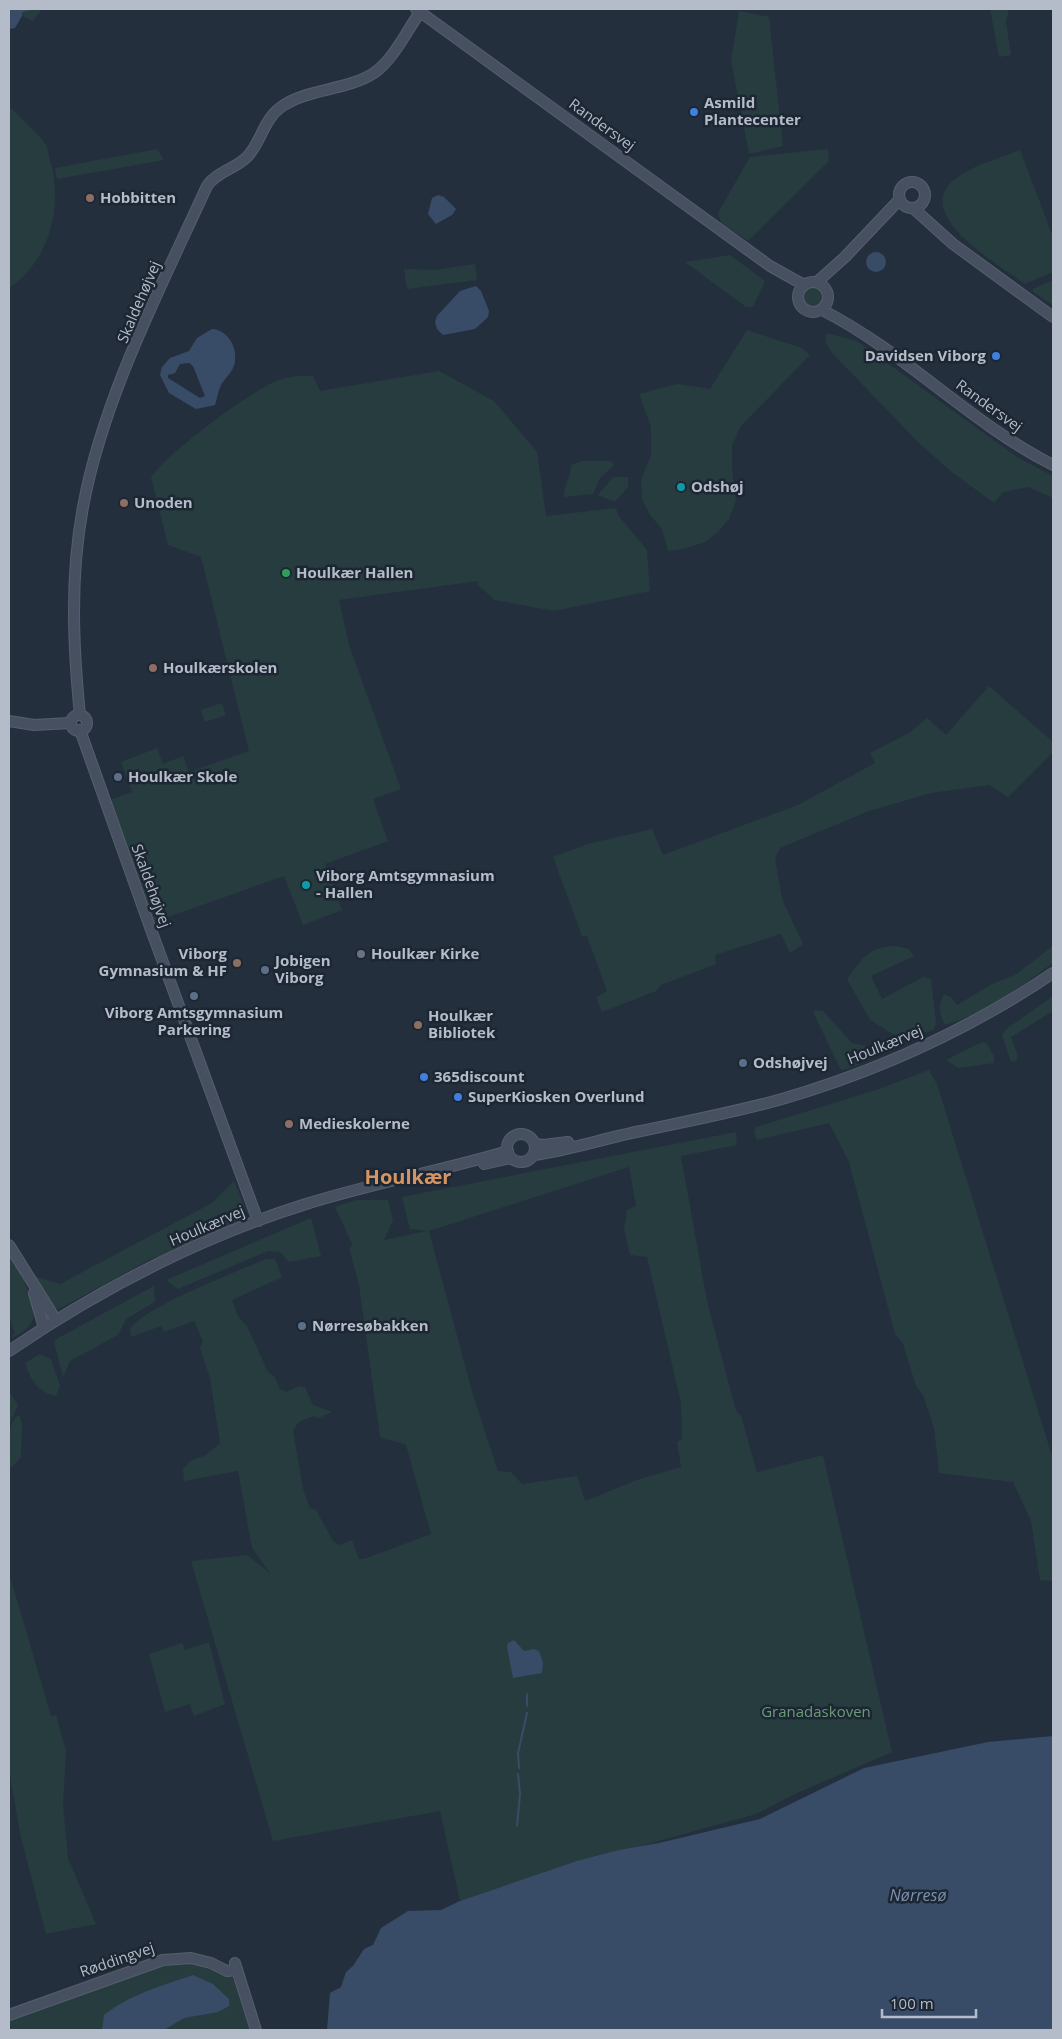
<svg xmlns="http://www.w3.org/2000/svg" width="1062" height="2039" font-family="'Open Sans',sans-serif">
	<rect width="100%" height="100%" fill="#242f3e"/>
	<g fill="#263c3f" fill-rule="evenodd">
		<polygon points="22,9 42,9 33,21 22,16"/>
		<polygon points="990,9 1009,9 1006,22 1011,55 999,57"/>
		<polygon points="739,11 769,17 783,146 749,154 731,60"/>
		<path d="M9 106C20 118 37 131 46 145 49 150 49 159 51 164 63 209 48 262 9 288Z"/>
		<polygon points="157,149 164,160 57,179 55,168"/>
		<polygon points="828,149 829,161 748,241 721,223 718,213 750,157"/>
		<path d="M1020 150 1053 237V272L1025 284C1001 266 911 215 954 180 972 165 999 159 1020 150Z"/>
		<polygon points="730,255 765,281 753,307 746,307 685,262"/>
		<polygon points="475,264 477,280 407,289 404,269 435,270"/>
		<polygon points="1053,280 1053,305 1033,292 1033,289"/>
		<circle cx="813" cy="297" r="10"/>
		<polygon points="747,330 802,348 810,355 741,426 732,445 732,468 736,500 729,519 718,532 705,542 683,549 668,551 662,529 650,515 642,499 641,480 651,455 651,427 639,394 677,384 710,389"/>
		<polygon points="827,333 857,341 1017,457 1053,476 1053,498 1028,487 1003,492 994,503 953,473 919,443 833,354 825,342"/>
		<path d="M439 371 494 401 537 452 546 516 616 508 618 515 647 550 650 591 554 611 495 600 478 585V581L339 600 349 645 401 789 373 799 388 841 325 864 342 910 303 925 284 876 154 922 110 800 132 792 121 762 157 748 163 764 183 756 189 772 249 751 201 557 168 545 151 477C169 452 250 391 279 380 289 376 302 375 313 376L320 391Z"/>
		<path d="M582 461H611L614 465 600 478 593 494 564 497C563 485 571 478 571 465Z"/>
		<polygon points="613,477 628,477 628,487 615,502 598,495"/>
		<polygon points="989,686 1053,742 1053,752 1008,797 989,785 931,793 869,811 780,848 775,858 782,899 803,944 790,953 781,934 715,955 716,964 661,985 656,991 602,1012 596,997 607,991 587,936 582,936 553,857 588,844 652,829 663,855 798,805 875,763 870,753 909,733 927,718 946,735"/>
		<polygon points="222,703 226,715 205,722 201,710"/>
		<path d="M896 946 909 949 914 956 871 976 882 999 923 977 931 979 936 1023 934 1030 901 1039 870 1020 847 979C863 958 868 947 896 946Z"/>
		<path d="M1053 946V963C1020 987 985 1014 945 1025 939 1014 938 1005 944 994L951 997 957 1005 992 984 1015 975Z"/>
		<polygon points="1053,996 1053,1011 1011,1037 1018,1056 1016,1061 1011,1062 1002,1036 1005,1030"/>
		<polygon points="815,1010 823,1011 852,1043 866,1046 866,1051 859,1065 843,1070 840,1068 813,1012"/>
		<polygon points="982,1042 987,1044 994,1056 994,1063 958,1068 946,1060"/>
		<polygon points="929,1070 937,1084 1053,1459 1053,1581 1040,1580 1031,1521 1013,1482 939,1473 934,1428 923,1395 916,1386 903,1344 895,1334 849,1162 829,1123 757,1140 754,1133 756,1127 879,1089"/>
		<path d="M736 1132 737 1145 681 1156 707 1301 736 1411 741 1416 757 1472 823 1455 892 1752 795 1794 756 1814 554 1870 460 1901 440 1811 273 1841 191 1561 247 1555 270 1573 252 1548 238 1471 184 1481 183 1469 190 1461 206 1455 220 1443 210 1378 200 1348 203 1341 194 1321 164 1332 161 1326 131 1337 130 1329C145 1306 237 1272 266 1259H275L282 1277 232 1300 239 1318 247 1326 268 1372 274 1376 280 1389 286 1392 299 1386 305 1387 313 1405 332 1412 319 1418 313 1416 299 1422 293 1430 303 1489 310 1508 316 1510 333 1541 340 1545 352 1540 359 1559 367 1558 431 1534 406 1445 380 1437 359 1285 349 1247 353 1246 335 1207 356 1200H388L393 1220 384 1240 427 1231 410 1229 402 1197ZM629 1167 636 1206 627 1210 624 1230 630 1255 647 1257 681 1403 682 1439 677 1442 681 1467 637 1480 585 1501 577 1476 522 1484 511 1472 498 1471 473 1395 429 1231Z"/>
		<polygon points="234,1181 247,1212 240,1221 149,1260 59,1309 53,1307 34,1276 60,1284 212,1203"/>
		<polygon points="311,1218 321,1256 289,1262 280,1252 268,1251 178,1289 166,1280"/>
		<path d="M9 1254C17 1267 38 1304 33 1319 30 1328 21 1333 13 1338L12 1335 15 1333 9 1316Z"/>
		<polygon points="154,1286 155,1302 126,1319 118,1335 70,1361 63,1377 54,1342 58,1338"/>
		<path d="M40 1354 51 1359 60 1386 56 1396C37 1392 31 1380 25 1363Z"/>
		<polygon points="10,1393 18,1405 9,1425 9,1393"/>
		<path d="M19 1415 22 1424 21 1457 9 1470C9 1454 3 1425 19 1415Z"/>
		<polygon points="9,1573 51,1716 56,1715 66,1751 63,1804 68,1858 96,1924 46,1934 21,1838 9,1770"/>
		<polygon points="209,1642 225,1704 194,1716 190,1704 165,1712 149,1654 182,1643 185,1650"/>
		<polygon points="183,1961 207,1966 233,1976 250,2030 9,2030 9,2021 160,1964"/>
	</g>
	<g fill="#394c67" fill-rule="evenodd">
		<polygon points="9,9 22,9 22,16 15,28 9,29"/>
		<polygon points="438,195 444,197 456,209 452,215 436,224 428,214 432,198"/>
		<circle cx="876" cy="262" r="10"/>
		<polygon points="476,286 481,291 489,311 488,317 475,329 443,335 437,329 435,322 437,316 460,291"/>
		<path d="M212 329C227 330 237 346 235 361 234 371 226 377 221 385 218 391 217 399 215 405L196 409 169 393 160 375 162 367 170 358 189 351 197 338ZM189 363 193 366 205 396 200 398 168 378V375L175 373 180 364Z"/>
		<polygon points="514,1640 524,1651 534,1649 539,1651 543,1663 542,1673 513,1678 507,1647 508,1643"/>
		<polygon points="1053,1736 1053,2030 327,2030 330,1993 341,1987 346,1972 353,1966 364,1949 373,1945 381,1928 408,1911 441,1910 460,1901 577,1861 619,1850 659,1843 760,1819 864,1768 988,1742"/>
		<path d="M193 1975 213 1984 229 1999V2006L218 2012 184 2018 164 2030H102L104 2015C129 1995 163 1985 193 1975Z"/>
	</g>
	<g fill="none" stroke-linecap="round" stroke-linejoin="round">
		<g stroke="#394c67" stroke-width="2">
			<polyline points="22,11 31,9"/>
			<polyline points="527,1706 527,1694"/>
			<polyline points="519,1768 518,1753 527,1713"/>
			<polyline points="517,1826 520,1794 518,1774"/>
		</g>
		<defs>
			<g id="secondary">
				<polyline points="416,9 770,266 804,285"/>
				<circle cx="912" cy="195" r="13"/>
				<polyline points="913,208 953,244 1053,317"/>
				<circle cx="813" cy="297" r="15"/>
				<polyline points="817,282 845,257 900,199"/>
				<path d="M822 310C905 352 970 423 1053 465"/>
				<path d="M80 715C73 645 70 577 83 507 103 398 161 287 207 186 216 172 235 169 247 157 261 143 263 120 281 107 308 88 346 91 374 73 393 60 407 31 420 12"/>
				<circle cx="79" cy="723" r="8"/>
				<polyline points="9,721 34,725 71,723"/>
				<polyline points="80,730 150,927 258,1221"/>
				<circle cx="521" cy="1148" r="14"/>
				<polyline points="535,1144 544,1145 568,1142"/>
				<path d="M534 1155C570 1150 605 1138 641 1131 688 1121 736 1112 782 1099 878 1071 970 1029 1053 973"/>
				<polyline points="484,1164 511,1158"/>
				<polyline points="9,1245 56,1320"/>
				<polyline points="34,1293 44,1328"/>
				<path d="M9 1351C100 1289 201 1237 306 1204 373 1183 441 1171 508 1151"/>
				<polyline points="235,1963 256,2030"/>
				<polyline points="9,2015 163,1960 191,1958 211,1963 227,1971 237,1970"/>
			</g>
		</defs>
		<use href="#secondary" stroke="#565f6c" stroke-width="12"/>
		<use href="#secondary" stroke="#465061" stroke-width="10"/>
	</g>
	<g fill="#3f7fe0" stroke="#1d2633" stroke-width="2">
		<circle cx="694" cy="112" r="5"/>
		<circle cx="996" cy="356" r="5"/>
		<circle cx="424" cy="1077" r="5"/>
		<circle cx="458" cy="1097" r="5"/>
	</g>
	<g fill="#8d6e63" stroke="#1d2633" stroke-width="2">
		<circle cx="90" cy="198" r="5"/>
		<circle cx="124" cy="503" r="5"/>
		<circle cx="153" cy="668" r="5"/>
		<circle cx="237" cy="963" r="5"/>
		<circle cx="418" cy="1025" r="5"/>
		<circle cx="289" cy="1124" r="5"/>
	</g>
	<g fill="#0f9aa8" stroke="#1d2633" stroke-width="2">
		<circle cx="681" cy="487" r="5"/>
		<circle cx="306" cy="885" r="5"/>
	</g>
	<circle fill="#2e9e5b" stroke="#1d2633" stroke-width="2" cx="286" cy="573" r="5"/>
	<g fill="#5c6f8a" stroke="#1d2633" stroke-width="2">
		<circle cx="118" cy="777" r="5"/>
		<circle cx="265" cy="970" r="5"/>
		<circle cx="194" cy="996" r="5"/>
		<circle cx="743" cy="1063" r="5"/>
		<circle cx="302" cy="1326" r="5"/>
	</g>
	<circle fill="#6b7280" stroke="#1d2633" stroke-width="2" cx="361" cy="954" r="5"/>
	<g text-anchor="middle" stroke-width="5" stroke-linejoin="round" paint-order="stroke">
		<g font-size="15" font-weight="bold" fill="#b4bcc9" stroke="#1d2633" text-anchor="start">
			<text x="704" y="108">Asmild<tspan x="704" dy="17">Plantecenter</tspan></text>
			<text x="100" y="203">Hobbitten</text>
			<text x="986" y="361" text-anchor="end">Davidsen Viborg</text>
			<text x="691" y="492">Odshøj</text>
			<text x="134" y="508">Unoden</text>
			<text x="296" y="578">Houlkær Hallen</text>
			<text x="163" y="673">Houlkærskolen</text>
			<text x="128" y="782">Houlkær Skole</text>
			<text x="316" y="881">Viborg Amtsgymnasium<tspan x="316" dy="17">- Hallen</tspan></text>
			<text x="227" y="959" text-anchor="end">Viborg<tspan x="227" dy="17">Gymnasium &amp; HF</tspan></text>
			<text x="371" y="959">Houlkær Kirke</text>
			<text x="275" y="966">Jobigen<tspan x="275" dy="17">Viborg</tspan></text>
			<text x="194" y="1018" text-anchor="middle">Viborg Amtsgymnasium<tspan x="194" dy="17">Parkering</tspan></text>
			<text x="428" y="1021">Houlkær<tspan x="428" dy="17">Bibliotek</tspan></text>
			<text x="753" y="1068">Odshøjvej</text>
			<text x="434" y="1082">365discount</text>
			<text x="468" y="1102">SuperKiosken Overlund</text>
			<text x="299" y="1129">Medieskolerne</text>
			<text x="312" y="1331">Nørresøbakken</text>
		</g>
		<g font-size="15" fill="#b4bcc9" stroke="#1d2633">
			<text transform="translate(602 125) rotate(36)" y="5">Randersvej</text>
			<text transform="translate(139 302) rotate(-67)" y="5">Skaldehøjvej</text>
			<text transform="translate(989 406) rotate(36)" y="5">Randersvej</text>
			<text transform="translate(151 886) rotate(70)" y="5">Skaldehøjvej</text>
			<text transform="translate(885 1045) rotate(-22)" y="5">Houlkærvej</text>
			<text transform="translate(207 1226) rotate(-23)" y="5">Houlkærvej</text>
			<text transform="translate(117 1960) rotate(-19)" y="5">Røddingvej</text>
		</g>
		<g font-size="15" fill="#6b9a76" stroke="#1d2633">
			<text x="816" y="1717">Granadaskoven</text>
		</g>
		<g font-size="16" font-style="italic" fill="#7c92b1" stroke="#1d2633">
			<text x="918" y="1901">Nørresø</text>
		</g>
		<g font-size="20" font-weight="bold" fill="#d59563" stroke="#1d2633">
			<text x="408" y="1184">Houlkær</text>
		</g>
	</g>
	<rect width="1062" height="2039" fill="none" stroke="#b4bcc9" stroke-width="20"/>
	<path d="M882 2009v8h94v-8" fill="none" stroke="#b4bcc9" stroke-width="2.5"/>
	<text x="890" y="2009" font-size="15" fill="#b4bcc9" stroke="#1d2633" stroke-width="4" paint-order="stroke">100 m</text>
</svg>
